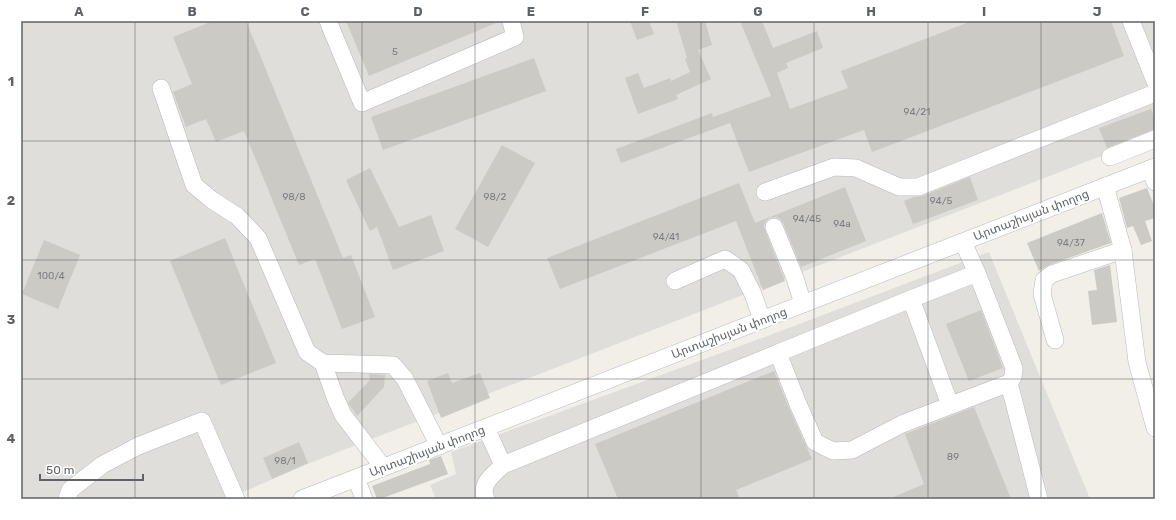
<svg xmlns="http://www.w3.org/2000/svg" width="1176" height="520" font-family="Rubik,'Noto Sans Armenian',sans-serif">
	<rect width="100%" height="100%" fill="#f1efe8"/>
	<g fill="#e0deda">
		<polygon points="21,21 1155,21 1155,135 310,463 227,499 21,499"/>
		<polygon points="989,252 1090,499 436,499 430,485 456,474 451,452 765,337"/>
	</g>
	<g fill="#cccac5">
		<polygon points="213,21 246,21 343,258 351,255 375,317 342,329 315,259 299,265 244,131 216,142 206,119 186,127 173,92 192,84 173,37"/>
		<polygon points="346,21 501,21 369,76"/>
		<polygon points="630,21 649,21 654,34 637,40"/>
		<polygon points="676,21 705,21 712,45 698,50 711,79 676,95 678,99 638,114 625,78 638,73 644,88 670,78 671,81 690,72 685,59 687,58"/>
		<polygon points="740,21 762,21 773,48 817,31 823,48 786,63 788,68 777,73 790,109 848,88 841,71 972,21 1111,21 1124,56 872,152 864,130 749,172 730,123 621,163 616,149 712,113 713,117 771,96"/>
		<polygon points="534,58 546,91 383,150 371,117"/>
		<polygon points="1151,109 1155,119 1155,129 1107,148 1099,128"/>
		<polygon points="502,145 535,163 488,247 455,229"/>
		<polygon points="370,168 399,227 431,215 444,251 393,270 377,227 370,231 346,180"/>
		<polygon points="970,177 978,200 913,224 904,201 914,197 922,196"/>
		<polygon points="739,183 755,223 845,187 866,241 801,267 783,223 780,219 776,217 770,218 766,221 764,225 765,230 785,281 763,290 736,221 560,289 547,258"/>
		<polygon points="1147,188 1155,208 1155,218 1145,221 1152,241 1141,245 1133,226 1127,228 1119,198"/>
		<polygon points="1102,213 1111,243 1049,265 1039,271 1027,243"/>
		<polygon points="225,238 276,363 221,385 170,261"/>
		<polygon points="44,240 80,255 58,309 22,294"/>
		<polygon points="1110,265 1117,322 1092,325 1088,291 1097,290 1094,270"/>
		<polygon points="981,310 1003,368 969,381 946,324"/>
		<polygon points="774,371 789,408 812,459 736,490 740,499 618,499 595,444"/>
		<polygon points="448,373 452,383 480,373 490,398 441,418 427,381"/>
		<polygon points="369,374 385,375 384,387 357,416 348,403 370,380"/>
		<polygon points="974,407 1011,499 889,499 924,484 905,434"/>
		<polygon points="299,442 308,463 272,479 263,458"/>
		<polygon points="441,456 448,474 380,499 377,499 372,486 430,464 429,460"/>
	</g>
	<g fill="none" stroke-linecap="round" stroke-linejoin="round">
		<defs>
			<g id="minor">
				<polyline points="328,21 362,103 515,37 511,21"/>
				<polyline points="1131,21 1155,81"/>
				<polyline points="161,88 194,185 212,200 237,216 258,238 307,352 323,363 393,365 405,379 439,446"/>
				<polyline points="1110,157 1155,139"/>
				<polyline points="1150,169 1155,182"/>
				<polyline points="1105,186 1123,250 1137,362 1155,428"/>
				<polyline points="765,192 834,167 856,168 899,187 918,187 1155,93"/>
				<polyline points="774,227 795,278 803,304"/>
				<polyline points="675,281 725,259 741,270 753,294 762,320"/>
				<polyline points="911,299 977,273"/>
				<polyline points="1055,340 1042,294 1044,280 1052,274 1123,250"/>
				<polyline points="778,353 911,299 950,405"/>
				<polyline points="323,363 335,397 343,415 383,467"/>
				<polyline points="1009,383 1039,499"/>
				<polyline points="486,428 503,465"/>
				<polyline points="356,478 364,499"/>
				<polyline points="67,499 70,490 102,465 138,446 202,421 236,499"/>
				<polyline points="302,499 1155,167"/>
				<path d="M486 499C479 484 493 475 503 465L778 353 798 404 815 442 833 451 852 450 902 424 1009 383 1013 377 1014 368 977 273 963 242"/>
			</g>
		</defs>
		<use href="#minor" stroke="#b5b8bc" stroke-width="18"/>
		<use href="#minor" stroke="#fff" stroke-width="17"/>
	</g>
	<path fill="none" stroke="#5f6368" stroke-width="1" stroke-opacity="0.55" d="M135 21V499M248 21V499M362 21V499M475 21V499M588 21V499M701 21V499M814 21V499M928 21V499M1041 21V499M21 141H1155M21 260H1155M21 379H1155"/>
	<g text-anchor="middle" stroke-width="4" stroke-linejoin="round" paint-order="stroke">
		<g font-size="10" fill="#7a7d7f">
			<text x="395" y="55">5</text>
			<text x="917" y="115">94/21</text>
			<text x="294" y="200">98/8</text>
			<text x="495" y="200">98/2</text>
			<text x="941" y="204">94/5</text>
			<text x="807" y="222">94/45</text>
			<text x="842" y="227">94a</text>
			<text x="666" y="240">94/41</text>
			<text x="1071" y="246">94/37</text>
			<text x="51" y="279">100/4</text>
			<text x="953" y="460">89</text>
			<text x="285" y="464">98/1</text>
		</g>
		<g font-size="12" fill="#5f6368" stroke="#fff">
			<text transform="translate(1031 215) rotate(-21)" y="4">Արտաշիսյան փողոց</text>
			<text transform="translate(729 333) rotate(-21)" y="4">Արտաշիսյան փողոց</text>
			<text transform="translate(427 451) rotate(-21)" y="4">Արտաշիսյան փողոց</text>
		</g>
	</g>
	<rect width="1176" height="520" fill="none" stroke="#ffffff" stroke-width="44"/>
	<path d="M40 474v6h103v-6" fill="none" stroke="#5f6368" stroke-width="2"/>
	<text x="46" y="474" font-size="12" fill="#5f6368" stroke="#ffffff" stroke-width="3" paint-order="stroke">50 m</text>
	<rect x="22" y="22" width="1132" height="476" fill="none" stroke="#5f6368" stroke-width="1.5"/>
	<g font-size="13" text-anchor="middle" font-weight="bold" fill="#5f6368">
		<text x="79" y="16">A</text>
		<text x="192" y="16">B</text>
		<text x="305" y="16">C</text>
		<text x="418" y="16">D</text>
		<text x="531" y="16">E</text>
		<text x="645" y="16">F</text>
		<text x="758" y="16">G</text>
		<text x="871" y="16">H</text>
		<text x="984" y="16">I</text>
		<text x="1097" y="16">J</text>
		<text x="11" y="86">1</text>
		<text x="11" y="205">2</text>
		<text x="11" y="324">3</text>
		<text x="11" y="443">4</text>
	</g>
</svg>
